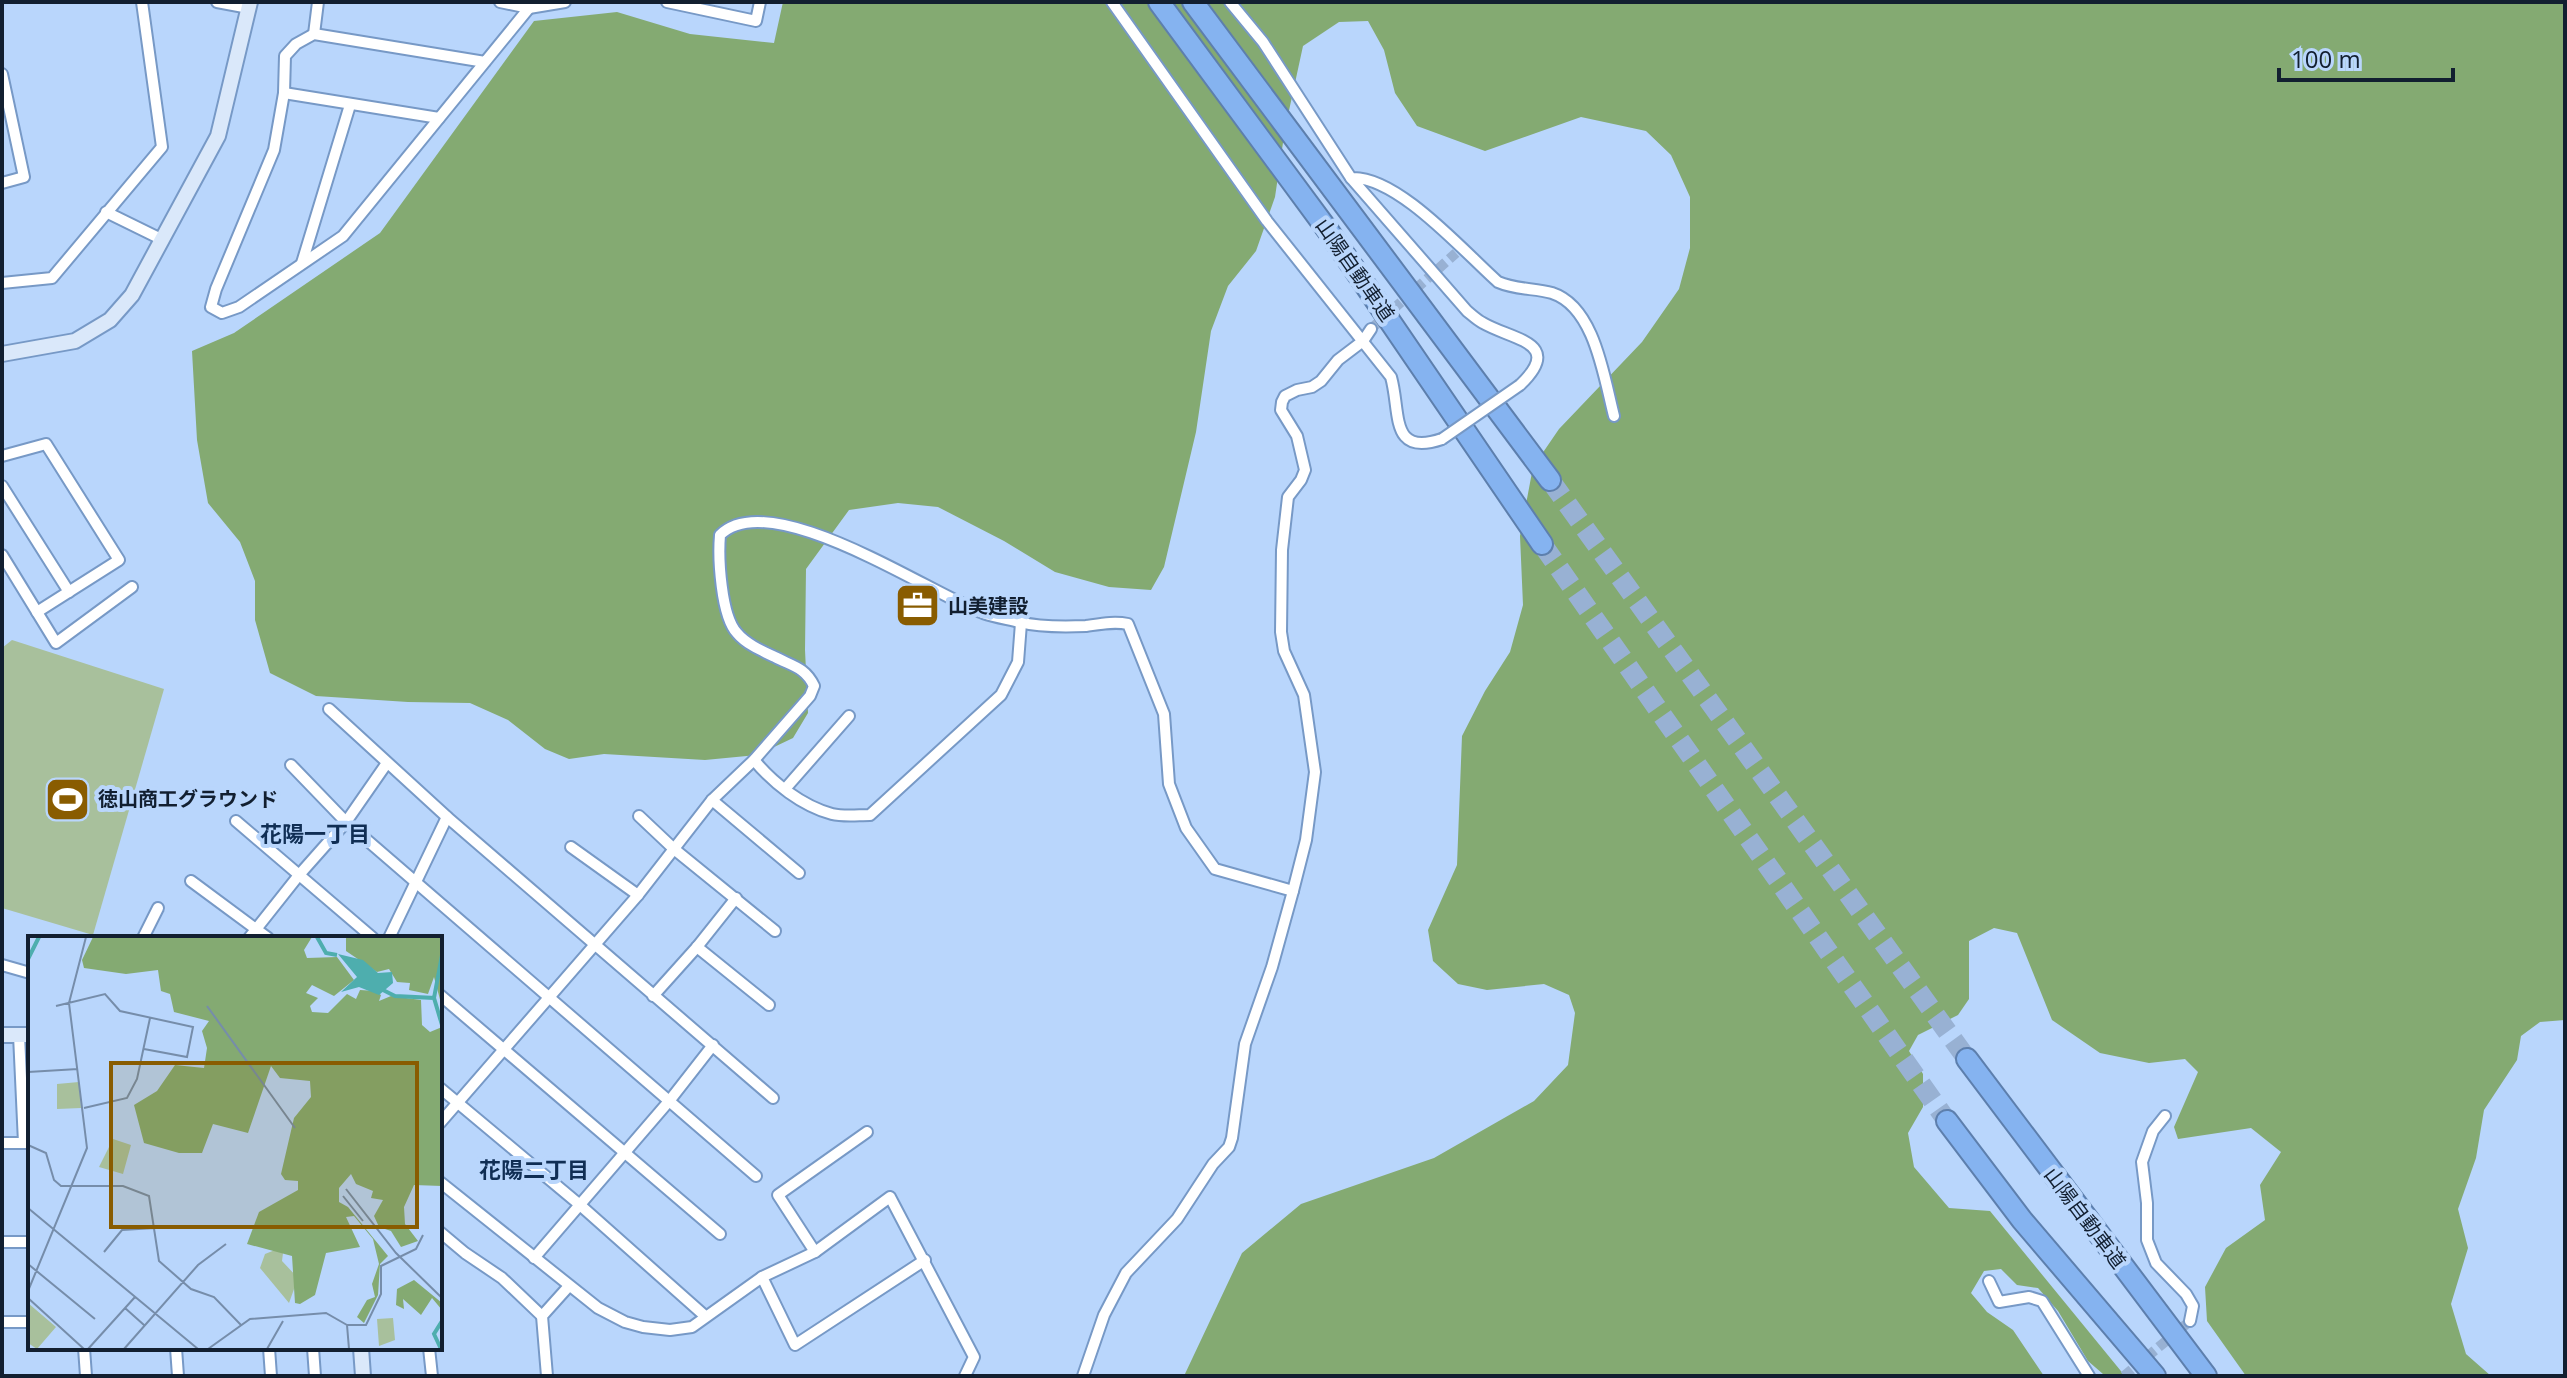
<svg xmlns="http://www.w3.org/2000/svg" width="2567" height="1378" font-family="'Open Sans','Noto Sans JP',sans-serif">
	<rect width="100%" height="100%" fill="#b9d6fc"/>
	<polygon fill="#a8c09c" points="12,640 164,689 93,935 2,908 2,648"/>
	<polygon fill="#84aa72" points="783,2 2565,2 2565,1020 2540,1022 2521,1036 2517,1060 2484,1110 2476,1158 2458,1209 2468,1248 2451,1304 2466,1354 2491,1376 2246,1376 2207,1321 2205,1287 2226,1248 2265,1220 2260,1185 2281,1152 2251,1128 2178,1139 2174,1127 2198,1072 2185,1059 2149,1063 2100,1053 2052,1020 2017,933 1994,928 1969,941 1969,999 1958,1015 1918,1035 1909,1051 1923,1074 1923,1107 1908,1133 1914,1167 1949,1208 1990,1211 2125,1376 2103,1374 2088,1361 2058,1311 2038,1288 2017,1285 2001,1269 1984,1271 1971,1293 1987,1312 2013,1330 2044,1376 1184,1376 1242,1253 1301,1204 1434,1158 1534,1101 1568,1065 1575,1013 1569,995 1544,984 1487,990 1458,984 1433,961 1428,930 1457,865 1462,736 1485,691 1510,652 1523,605 1520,536 1533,467 1559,429 1642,342 1679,289 1690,248 1690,197 1671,155 1646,131 1581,117 1485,151 1417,126 1395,93 1384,50 1368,21 1339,22 1303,46 1285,129 1275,197 1256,251 1228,286 1211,331 1196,432 1164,567 1151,590 1109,587 1055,572 1004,541 938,507 898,503 849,510 806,569 805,650 808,713 793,738 757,755 705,760 604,754 569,759 545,749 508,720 470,703 408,702 316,696 270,673 255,620 255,581 240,542 208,503 197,440 192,351 234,333 380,233 534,21 617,12 690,34 774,43"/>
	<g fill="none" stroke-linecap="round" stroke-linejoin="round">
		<g stroke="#98b1d3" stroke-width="10" stroke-dasharray="10 5" stroke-linecap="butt">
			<polyline points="1371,329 1456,253"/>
			<polyline points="2124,1376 2190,1321"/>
		</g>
		<g stroke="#98b1d3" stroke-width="20" stroke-dasharray="20 10" stroke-linecap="butt">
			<polyline points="1550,480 1967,1059"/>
			<polyline points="1542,544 1947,1121"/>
		</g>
		<defs>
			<g id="street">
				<polyline points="217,2 249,8"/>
				<polyline points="500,2 529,8 565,2"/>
				<polyline points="667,2 756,21 760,2"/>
				<path d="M1112 2 1267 221 1391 377C1401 412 1389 457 1442 439"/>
				<path d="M1230 2 1263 42 1351 178C1397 175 1464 252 1498 282 1516 290 1535 288 1552 293 1595 307 1604 378 1614 416"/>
				<polyline points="314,34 318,2"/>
				<polyline points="485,62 314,34 296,44 285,56 284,93 274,150 216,289 211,307 222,313 239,307 343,236 529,8"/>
				<polyline points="2,74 24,177 2,183"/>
				<polyline points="284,93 439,118"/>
				<path d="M1351 178 1467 311C1472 315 1477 320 1483 323 1512 340 1565 342 1520 385"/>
				<polyline points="106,212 161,239"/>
				<polyline points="302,263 350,105"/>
				<polyline points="2,283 52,278 162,147 142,2"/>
				<polyline points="2,456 46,444 119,560 37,612"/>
				<polyline points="2,486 69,592"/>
				<polyline points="2,555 56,643 132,587"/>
				<polyline points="329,709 447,817 773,1098"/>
				<path d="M754 760C773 783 802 806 832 814 844 817 858 815 870 815L1001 695 1018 662 1021 623"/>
				<polyline points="291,765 346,822 756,1176"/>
				<polyline points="785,789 849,716"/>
				<polyline points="712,800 799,873"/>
				<polyline points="639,816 674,849 775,931"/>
				<polyline points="236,821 373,938"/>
				<polyline points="571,847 638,895"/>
				<polyline points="191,881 268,938"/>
				<polyline points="143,938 158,908"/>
				<polyline points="249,938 299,875 346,822 387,763"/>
				<polyline points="389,938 447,817"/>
				<polyline points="697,947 769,1005"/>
				<polyline points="2,965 30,973"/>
				<polyline points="440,995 720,1234"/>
				<polyline points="653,996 697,947 736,898"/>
				<polyline points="19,1035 24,1143"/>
				<polyline points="440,1088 580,1205 705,1316"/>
				<polyline points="2165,1116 2153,1131 2142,1162 2147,1203 2147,1240 2156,1263 2186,1294 2193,1306 2190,1321"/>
				<path d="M440 1123 638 895 712 800 754 760 810 696 814 686C805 667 792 666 775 657 762 651 746 644 737 633 721 616 718 558 720 535 770 485 929 593 983 613 995 617 1007 619 1019 622 1039 627 1064 627 1086 626 1100 624 1114 621 1128 624L1164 714 1169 784 1186 828 1215 869 1293 891"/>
				<polyline points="2,1143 28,1143"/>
				<polyline points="440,1182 598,1308 625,1322 643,1327 670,1330 692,1327 762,1277 815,1252 890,1197 974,1357 965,1376"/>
				<polyline points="440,1232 465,1253 502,1278 542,1316"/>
				<polyline points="2,1242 30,1242"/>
				<polyline points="815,1252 778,1195 867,1132"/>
				<polyline points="534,1258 670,1100 713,1045"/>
				<polyline points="762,1277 795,1345 925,1260"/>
				<polyline points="1989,1281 1999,1302 2029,1297 2042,1301 2089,1376"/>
				<polyline points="2,1322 30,1322"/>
				<polyline points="84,1348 86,1376"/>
				<polyline points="176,1348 178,1376"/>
				<polyline points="269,1348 271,1376"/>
				<polyline points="313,1348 315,1376"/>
				<polyline points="429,1348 432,1376"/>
				<polyline points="547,1376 542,1316 569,1286"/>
				<polyline points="1083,1376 1104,1315 1126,1273 1177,1219 1213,1164 1229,1147 1232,1138 1245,1044 1272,967 1293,891 1306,840 1315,772 1304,695 1284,651 1281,632 1282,550 1288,497 1301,480 1305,470 1297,436 1281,410 1282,402 1285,396 1297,390 1312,387 1321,381 1338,360 1363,341 1371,329"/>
			</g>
			<g id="secondary">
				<polyline points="2,354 75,341 110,320 132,295 218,136 250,2"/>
				<polyline points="2,1035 30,1035"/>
				<polyline points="361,1348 363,1376"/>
			</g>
			<g id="highway">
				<polyline points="1159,2 1329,232 1542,544"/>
				<polyline points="1193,2 1550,480"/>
				<polyline points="1967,1059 2206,1376"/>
				<polyline points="1947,1121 2022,1220 2155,1376"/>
			</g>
		</defs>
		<use href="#street" stroke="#7799c6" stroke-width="14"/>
		<use href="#secondary" stroke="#7799c6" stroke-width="18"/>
		<use href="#highway" stroke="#5d7fad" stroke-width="24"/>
		<use href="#street" stroke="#fff" stroke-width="10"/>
		<use href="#secondary" stroke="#dae8fa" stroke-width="14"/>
		<use href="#highway" stroke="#85b3f0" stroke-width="20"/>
		<defs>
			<polyline id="street-bridge" points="1442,439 1520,385"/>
		</defs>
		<use href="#street-bridge" stroke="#7799c6" stroke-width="14" stroke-linecap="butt"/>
		<use href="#street-bridge" stroke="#fff" stroke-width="10"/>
	</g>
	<defs>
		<symbol id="office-square" viewBox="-11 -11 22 22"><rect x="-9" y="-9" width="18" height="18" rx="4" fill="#895c00" stroke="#b9d6fc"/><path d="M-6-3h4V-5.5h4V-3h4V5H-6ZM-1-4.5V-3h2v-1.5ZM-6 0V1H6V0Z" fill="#fff"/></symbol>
		<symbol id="stadium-square" viewBox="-11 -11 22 22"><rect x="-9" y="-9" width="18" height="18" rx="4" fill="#895c00" stroke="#b9d6fc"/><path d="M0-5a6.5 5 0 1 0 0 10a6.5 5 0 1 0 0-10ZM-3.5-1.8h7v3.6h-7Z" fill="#fff"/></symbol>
	</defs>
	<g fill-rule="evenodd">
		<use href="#office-square" x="892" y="580" width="51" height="51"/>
		<use href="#stadium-square" x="42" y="774" width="51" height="51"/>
	</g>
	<g text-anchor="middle" stroke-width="8" stroke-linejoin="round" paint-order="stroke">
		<g font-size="20" fill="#121f30" stroke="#b9d6fc">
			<text transform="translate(1355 270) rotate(55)" y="7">山陽自動車道</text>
			<text transform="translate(2085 1218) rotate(53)" y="7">山陽自動車道</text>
		</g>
		<g font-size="20" font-weight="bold" fill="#121f30" stroke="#b9d6fc" text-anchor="start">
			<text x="948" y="613">山美建設</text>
			<text x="98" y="806">徳山商工グラウンド</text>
		</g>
		<g font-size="22" font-weight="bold" fill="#102e54" stroke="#b9d6fc">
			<text x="315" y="842">花陽一丁目</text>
			<text x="534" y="1178">花陽二丁目</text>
		</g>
	</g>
	<g transform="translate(28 936)">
		<rect width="414" height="414" fill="#b9d6fc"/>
		<path d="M51 146 53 172 29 173V148ZM85 203 103 209 95 238 71 231ZM247 314 255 317 254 325 270 342 261 367 232 332 237 318ZM0 367 28 391 9 413 0 407ZM365 382 367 404 351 410 349 383Z" fill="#a8c09c"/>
		<path d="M65 1H284L276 14 279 22 309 21 326 44 306 60 284 49 278 57 290 62 282 70 284 76 300 77 319 58 328 63 332 54 347 55 353 59 351 65 363 60 393 64 394 89 402 96 414 91V250L386 249 376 271 377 288 390 305 373 311 363 295 351 291 346 280 355 264 343 262 345 255 328 248 323 238 311 252V266L320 271 360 320 352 328 350 359 336 387 329 381 339 364 347 361 344 348 351 328 345 303 326 280 318 281 332 311 298 317 287 359 272 368 267 367 264 320 219 308 231 276 270 254V245L257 244 253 238 266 182 283 161 282 145 252 142 243 130 220 197 185 188 174 217H151L116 207 106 169 129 155 147 129 176 132 179 112 174 95 181 85 146 76 142 58 133 55 130 34 98 38 56 32 54 24ZM304 1H414V71L406 41 400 58 381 54 382 47 369 46 361 33 349 36 318 15V2ZM386 344 414 367V374L404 362 393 379 375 363 376 373 368 369 369 353Z" fill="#84aa72"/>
		<path d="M310 18 335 24 350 37 364 36 365 47 351 59 331 51 313 56 329 41Z" fill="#4eaeae"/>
		<path fill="none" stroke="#4eaeae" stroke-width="4" d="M289 1 298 17 309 19M0 23 11 1M355 54 367 60 406 62 414 89M406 62 414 19M413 413 406 398 414 385"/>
		<path fill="none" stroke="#768daa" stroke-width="2" d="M28 70 77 58 92 75 165 91 159 121 116 113M179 70 267 192M0 136 50 133M56 172 99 162 109 143 122 82M0 209 18 217 26 244 33 250H95L121 260 131 325 163 353 186 361 213 389M318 253 368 317 414 362M315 260 335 285M0 272 170 413M76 316 94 294 127 292M0 328 67 383M0 355 59 212 41 67 58 1M0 362 56 413M97 372 116 389M319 389H338L353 358V330L388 313 395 299M60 413 107 361M96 413 170 329 198 308M180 413 222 383 298 377 319 389 321 413M239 413 255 385"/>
		<path fill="#895c00" fill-opacity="0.15" stroke="#895c00" stroke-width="4" d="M83 127H389V291H83Z"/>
		<rect width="414" height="414" fill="none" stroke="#121f30" stroke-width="4"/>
	</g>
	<rect width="2567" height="1378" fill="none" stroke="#121f30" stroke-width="8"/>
	<path d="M2279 68v12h174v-12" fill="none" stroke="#121f30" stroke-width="4"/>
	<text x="2291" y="68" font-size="24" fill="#121f30" stroke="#b9d6fc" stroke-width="6" paint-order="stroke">100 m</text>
</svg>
